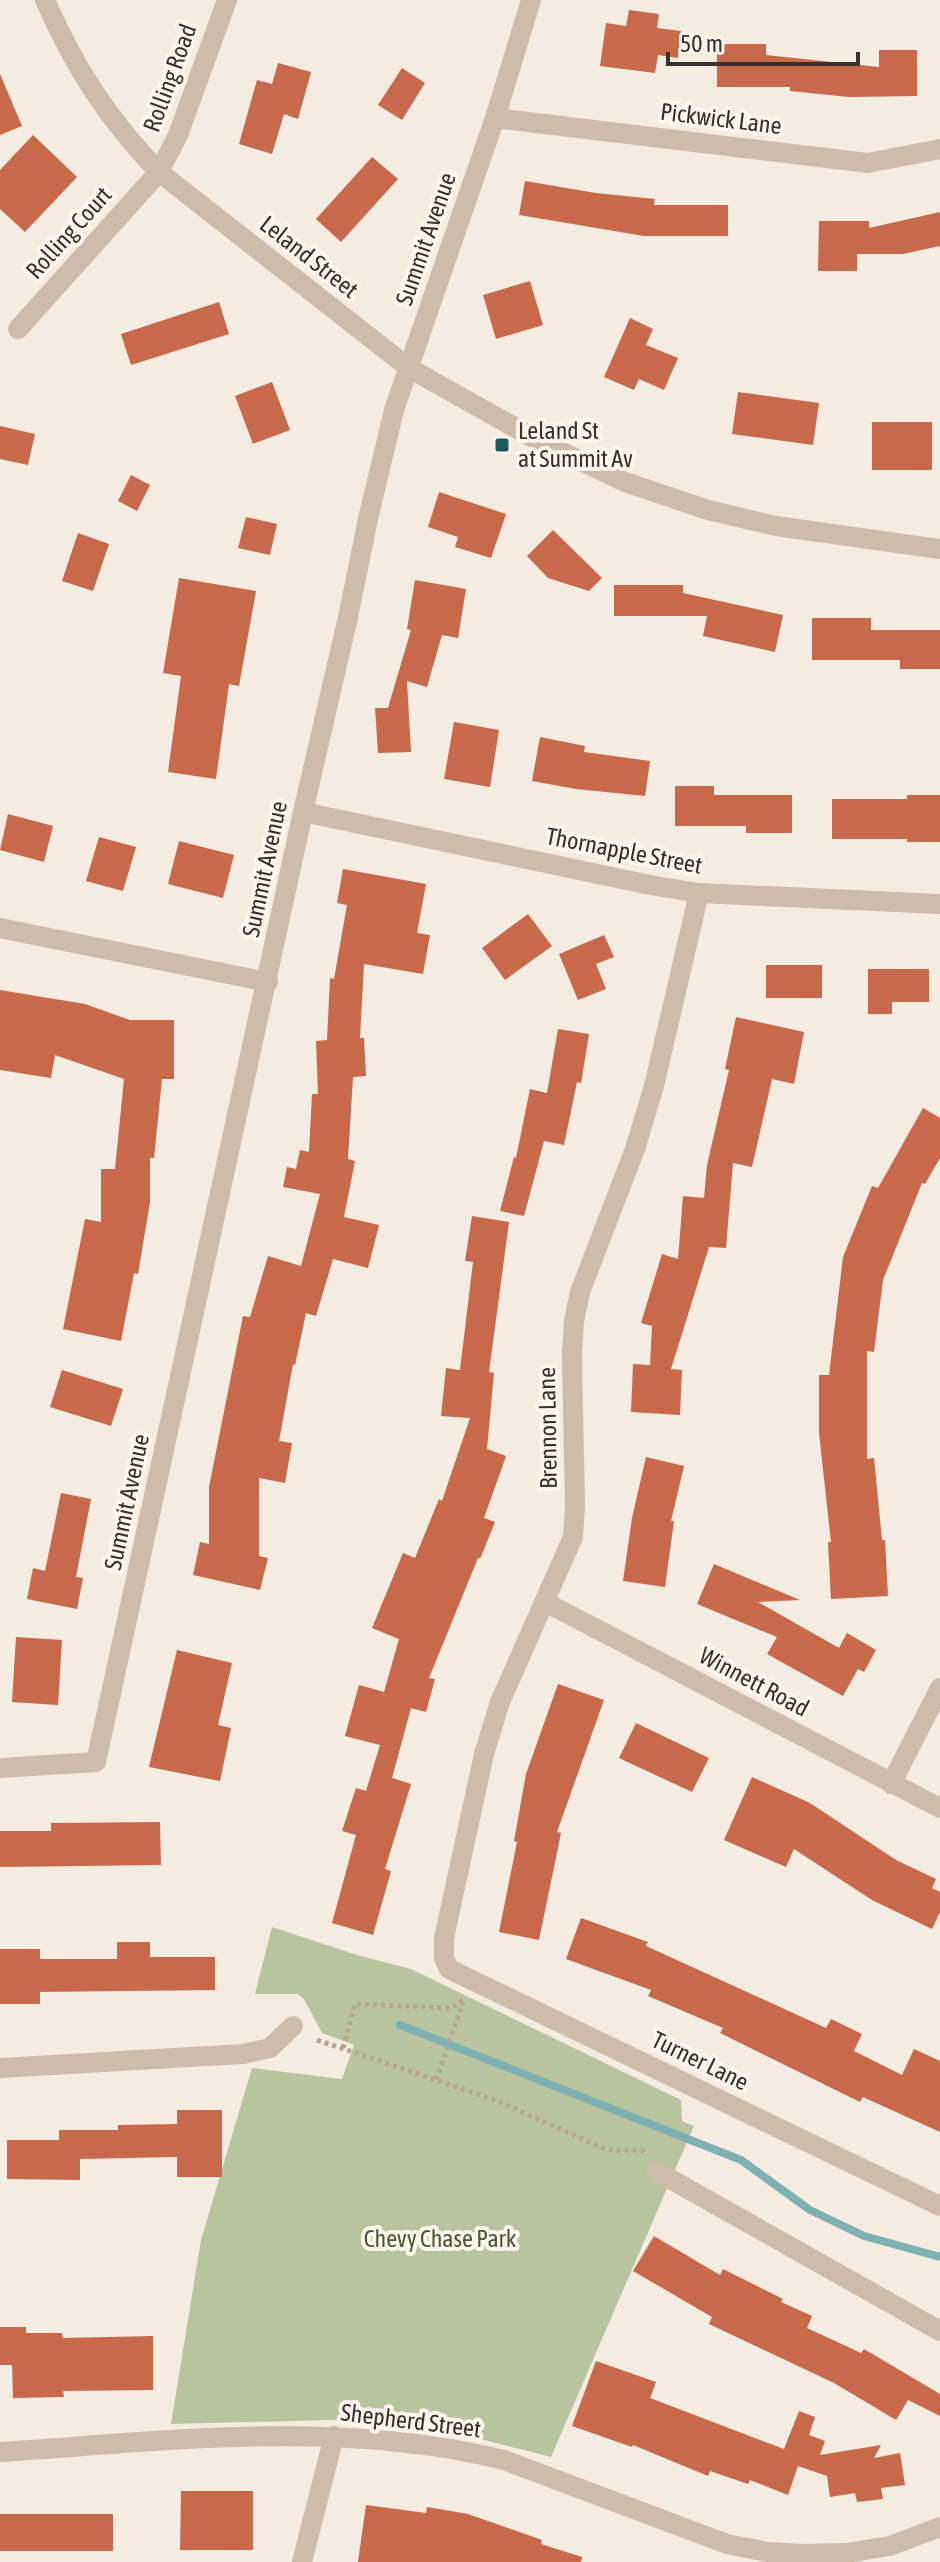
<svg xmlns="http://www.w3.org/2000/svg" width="940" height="2562" font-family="'Asap Condensed',sans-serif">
	<rect width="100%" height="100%" fill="#f4ebe1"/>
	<polygon fill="#b8c4a0" points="272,1927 357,1955 411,1969 681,2100 682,2121 694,2126 551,2457 435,2427 369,2419 171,2424 201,2240 252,2068 342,2079 354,2045 322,2033 304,1999 298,1994 255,1994"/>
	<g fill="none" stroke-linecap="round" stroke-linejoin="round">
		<polyline stroke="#7fb0b2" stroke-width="8" points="400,2025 741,2160 810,2210 864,2236 940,2257"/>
	</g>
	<g fill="#c8694b">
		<polygon points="629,10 659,14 657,28 681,31 678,58 658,55 655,73 600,66 606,23 626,26"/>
		<polygon points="717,44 766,44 766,55 879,67 879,50 917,50 917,96 849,97 790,91 790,87 717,87"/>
		<polygon points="278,63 311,72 298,119 284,114 272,154 239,144 257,80 272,84"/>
		<polygon points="402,68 425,83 402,120 378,105"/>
		<polygon points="0,74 22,126 0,135"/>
		<polygon points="33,135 77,177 25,232 0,209 0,170"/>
		<polygon points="372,157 398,179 341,242 316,219"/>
		<polygon points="525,181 596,193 655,199 654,205 728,205 728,236 644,236 519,215"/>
		<polygon points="940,212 940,246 903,254 857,254 857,271 818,271 819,221 869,221 869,228"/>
		<polygon points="530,281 543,325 496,339 483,295"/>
		<polygon points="219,302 229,334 131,365 121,334"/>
		<polygon points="630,318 653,329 646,345 678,358 664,390 639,379 634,390 604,377"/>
		<polygon points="272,382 290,430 253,444 235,396"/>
		<polygon points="738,392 819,403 813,445 732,434"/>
		<rect x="872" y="422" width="60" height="48"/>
		<polygon points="0,426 35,434 28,465 0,459"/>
		<polygon points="131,475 150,485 137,511 118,501"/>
		<polygon points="439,492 506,514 491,558 455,547 458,537 428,527"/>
		<polygon points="246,517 277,524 270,555 238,548"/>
		<polygon points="553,530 602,578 589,591 548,578 527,556"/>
		<polygon points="78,533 109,544 93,591 62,581"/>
		<polygon points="179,578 256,591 239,686 229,684 216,779 168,772 181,676 163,673"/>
		<polygon points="415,580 466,589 458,638 442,635 427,687 407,681 411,752 378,753 375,708 388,708 411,630 407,629"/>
		<polygon points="614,585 683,585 683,593 783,615 775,652 703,636 707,616 614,616"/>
		<polygon points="812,618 871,618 871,630 940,630 940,669 900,669 900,660 812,660"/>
		<polygon points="454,722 499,730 490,787 444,779"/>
		<polygon points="540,737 585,746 584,752 650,761 645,796 576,789 532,781"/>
		<polygon points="675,786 714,786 714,795 792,795 792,833 746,833 746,826 675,826"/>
		<polygon points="907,795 940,795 940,842 907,842 907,839 832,839 832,799 907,799"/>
		<polygon points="8,814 53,826 44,862 0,850"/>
		<polygon points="99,837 136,847 123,891 86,881"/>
		<polygon points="179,841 234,855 223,898 168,884"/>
		<polygon points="343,869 426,884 417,933 430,935 423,974 364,964 360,1038 364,1038 366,1076 353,1077 348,1159 355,1161 344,1217 379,1225 368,1268 333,1259 316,1316 306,1313 295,1365 293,1364 279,1441 292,1443 285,1483 259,1478 259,1556 268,1558 260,1590 193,1575 200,1542 209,1544 209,1487 243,1316 250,1317 268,1256 301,1266 320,1194 283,1187 287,1167 296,1169 300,1150 309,1152 312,1094 318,1094 316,1041 327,1040 330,978 334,979 347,905 337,903"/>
		<polygon points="528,914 552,946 505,980 482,948"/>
		<polygon points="604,935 614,957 596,964 606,989 578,1000 559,954"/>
		<rect x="766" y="965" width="56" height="33"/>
		<polygon points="868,969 929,969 929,1002 892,1002 892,1014 868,1014"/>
		<polygon points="0,990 85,1004 130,1020 174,1020 174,1079 162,1079 154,1158 150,1158 150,1202 138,1274 134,1273 121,1341 63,1329 85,1219 101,1222 101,1169 115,1169 124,1079 55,1055 51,1078 0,1070"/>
		<polygon points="736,1017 804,1032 794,1084 772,1079 752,1167 733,1163 726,1248 709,1247 671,1369 682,1370 680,1415 631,1412 633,1364 650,1365 652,1326 641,1323 662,1254 678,1259 683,1196 704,1198 707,1165 729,1070 725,1069"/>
		<polygon points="558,1029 589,1034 581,1083 577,1082 564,1145 544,1141 524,1216 500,1211 514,1157 516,1158 530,1089 547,1093"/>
		<polygon points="923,1108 940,1118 940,1158 925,1184 922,1183 883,1280 874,1352 867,1351 867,1459 874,1458 882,1540 885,1540 888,1596 831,1599 828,1542 831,1542 819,1433 819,1375 829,1375 843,1257 872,1186 878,1188"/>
		<polygon points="472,1216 509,1222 489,1372 494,1373 487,1449 506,1456 484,1518 495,1522 480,1559 478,1558 429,1678 435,1679 426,1712 411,1708 392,1778 411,1784 385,1869 391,1871 373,1935 332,1923 356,1835 342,1831 356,1788 366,1791 380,1745 345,1736 359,1685 384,1692 399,1639 372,1628 403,1553 415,1558 439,1499 442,1501 470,1418 441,1416 446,1368 460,1370 473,1262 465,1261"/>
		<polygon points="62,1370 123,1389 111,1426 50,1407"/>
		<polygon points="646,1457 684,1466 671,1521 674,1521 665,1587 623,1581 632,1518"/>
		<polygon points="61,1493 91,1499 76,1577 83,1578 77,1609 27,1599 33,1568 45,1571"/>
		<polygon points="714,1564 800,1600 758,1602 839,1648 847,1633 876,1650 864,1672 858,1669 843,1696 767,1654 777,1637 697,1604"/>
		<polygon points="16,1637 62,1640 58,1705 12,1702"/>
		<polygon points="177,1650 232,1663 218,1725 231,1728 220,1781 149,1767"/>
		<polygon points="558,1684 604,1700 557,1832 561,1833 539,1940 499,1932 517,1842 514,1841 526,1774"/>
		<polygon points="636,1723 709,1758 692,1792 619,1758"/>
		<polygon points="752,1777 810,1803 896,1860 936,1879 932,1888 940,1892 940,1912 932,1929 872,1900 794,1849 786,1867 724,1840"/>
		<polygon points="160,1822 161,1865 0,1867 0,1831 51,1831 51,1823"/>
		<polygon points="581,1918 648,1942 646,1946 826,2028 831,2019 862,2034 854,2051 902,2075 914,2049 940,2061 940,2132 863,2097 860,2102 720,2033 723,2028 648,1996 651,1990 566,1959"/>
		<polygon points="117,1942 150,1942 150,1957 215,1957 215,1990 40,1992 40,2004 0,2004 0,1949 40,1949 40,1959 117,1959"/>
		<polygon points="177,2110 222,2110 222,2177 177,2177 177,2157 80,2159 80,2180 7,2179 7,2140 59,2140 59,2130 118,2130 118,2125 177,2124"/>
		<polygon points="654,2236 720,2275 723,2269 783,2299 781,2302 812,2316 807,2328 861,2353 864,2349 940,2394 940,2416 908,2400 896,2420 834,2383 709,2324 712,2317 633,2271"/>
		<polygon points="0,2327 26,2327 26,2333 62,2333 63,2338 153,2336 153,2390 63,2391 64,2397 13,2398 12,2365 0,2365"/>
		<polygon points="596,2361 656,2382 650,2398 784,2449 799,2411 815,2417 809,2435 825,2441 820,2455 881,2445 874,2458 900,2453 905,2485 881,2488 883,2499 857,2502 855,2493 830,2497 827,2476 798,2466 788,2495 750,2480 748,2484 710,2471 708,2476 633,2445 632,2447 572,2426"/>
		<polygon points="181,2491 253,2491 253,2550 180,2550"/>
		<polygon points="366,2505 426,2513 427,2507 468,2514 542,2540 541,2544 582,2557 581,2562 358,2562"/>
		<rect x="0" y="2514" width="113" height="37"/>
	</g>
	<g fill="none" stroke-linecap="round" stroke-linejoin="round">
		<g stroke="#b9a596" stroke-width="5" stroke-dasharray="4 4" stroke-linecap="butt">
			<polyline points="317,2040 495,2100 603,2148 618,2151 644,2151 646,2154"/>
			<polyline points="343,2048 355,2004 452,2008 464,1999"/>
			<polyline points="436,2080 463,2003"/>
		</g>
		<g stroke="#cdbbac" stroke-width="20">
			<path d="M45 0C75 68 107 118 159 172L409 368 539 441 625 482 708 510 776 526 940 549"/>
			<polyline points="495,118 868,163 940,149"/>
			<polyline points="18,329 159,172 178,135 227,0"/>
			<polyline points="303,812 650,885 699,893 940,904"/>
			<polyline points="699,893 654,1086 635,1149 580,1292 574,1321 572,1354 575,1508 573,1537 500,1702 484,1754 444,1938 444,1958 449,1969 940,2206"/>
			<polyline points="0,928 268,982"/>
			<polyline points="545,1602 940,1808"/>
			<polyline points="0,1768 96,1762 303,812 348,617 368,519 394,410 495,118 531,0"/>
			<polyline points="891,1784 940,1688"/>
			<polyline points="0,2068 243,2054 270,2048 293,2026"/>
			<polyline points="656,2171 940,2331"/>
			<path d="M0 2452C168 2441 339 2419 504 2460L727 2544 768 2552 803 2554 847 2553 890 2546 940 2527"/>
			<polyline points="302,2562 334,2436"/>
		</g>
	</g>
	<rect fill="#1f5a5e" stroke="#fbf5ee" stroke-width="3" x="494" y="437" width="16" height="16" rx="4"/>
	<g text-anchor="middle" stroke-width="8" stroke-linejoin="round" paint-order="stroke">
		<g font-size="24" fill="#3b302b" stroke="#fbf5ee">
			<text transform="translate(170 78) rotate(-70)" y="8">Rolling Road</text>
			<text transform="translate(721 119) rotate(7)" y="8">Pickwick Lane</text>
			<text transform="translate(69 233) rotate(-48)" y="8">Rolling Court</text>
			<text transform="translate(426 239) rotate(-71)" y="8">Summit Avenue</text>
			<text transform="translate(309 257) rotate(38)" y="8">Leland Street</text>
			<text transform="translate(624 851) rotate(11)" y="8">Thornapple Street</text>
			<text transform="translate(265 869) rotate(-78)" y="8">Summit Avenue</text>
			<text transform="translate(548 1428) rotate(-91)" y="8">Brennon Lane</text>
			<text transform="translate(127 1502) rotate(-78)" y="8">Summit Avenue</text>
			<text transform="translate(754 1682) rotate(28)" y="8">Winnett Road</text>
			<text transform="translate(700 2061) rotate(26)" y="8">Turner Lane</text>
			<text transform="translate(411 2421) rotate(7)" y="8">Shepherd Street</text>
		</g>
		<g font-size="24" fill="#3b302b" stroke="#fbf5ee" text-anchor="start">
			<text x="518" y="439">Leland St<tspan x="518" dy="28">at Summit Av</tspan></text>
		</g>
		<g font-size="24" fill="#4a5a2e" stroke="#fbf5ee">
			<text x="440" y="2247">Chevy Chase Park</text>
		</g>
	</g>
	<path d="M668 52v12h190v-12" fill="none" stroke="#3b302b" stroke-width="4"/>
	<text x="680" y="52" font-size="24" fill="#3b302b" stroke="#fbf5ee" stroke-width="6" paint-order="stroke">50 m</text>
</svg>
